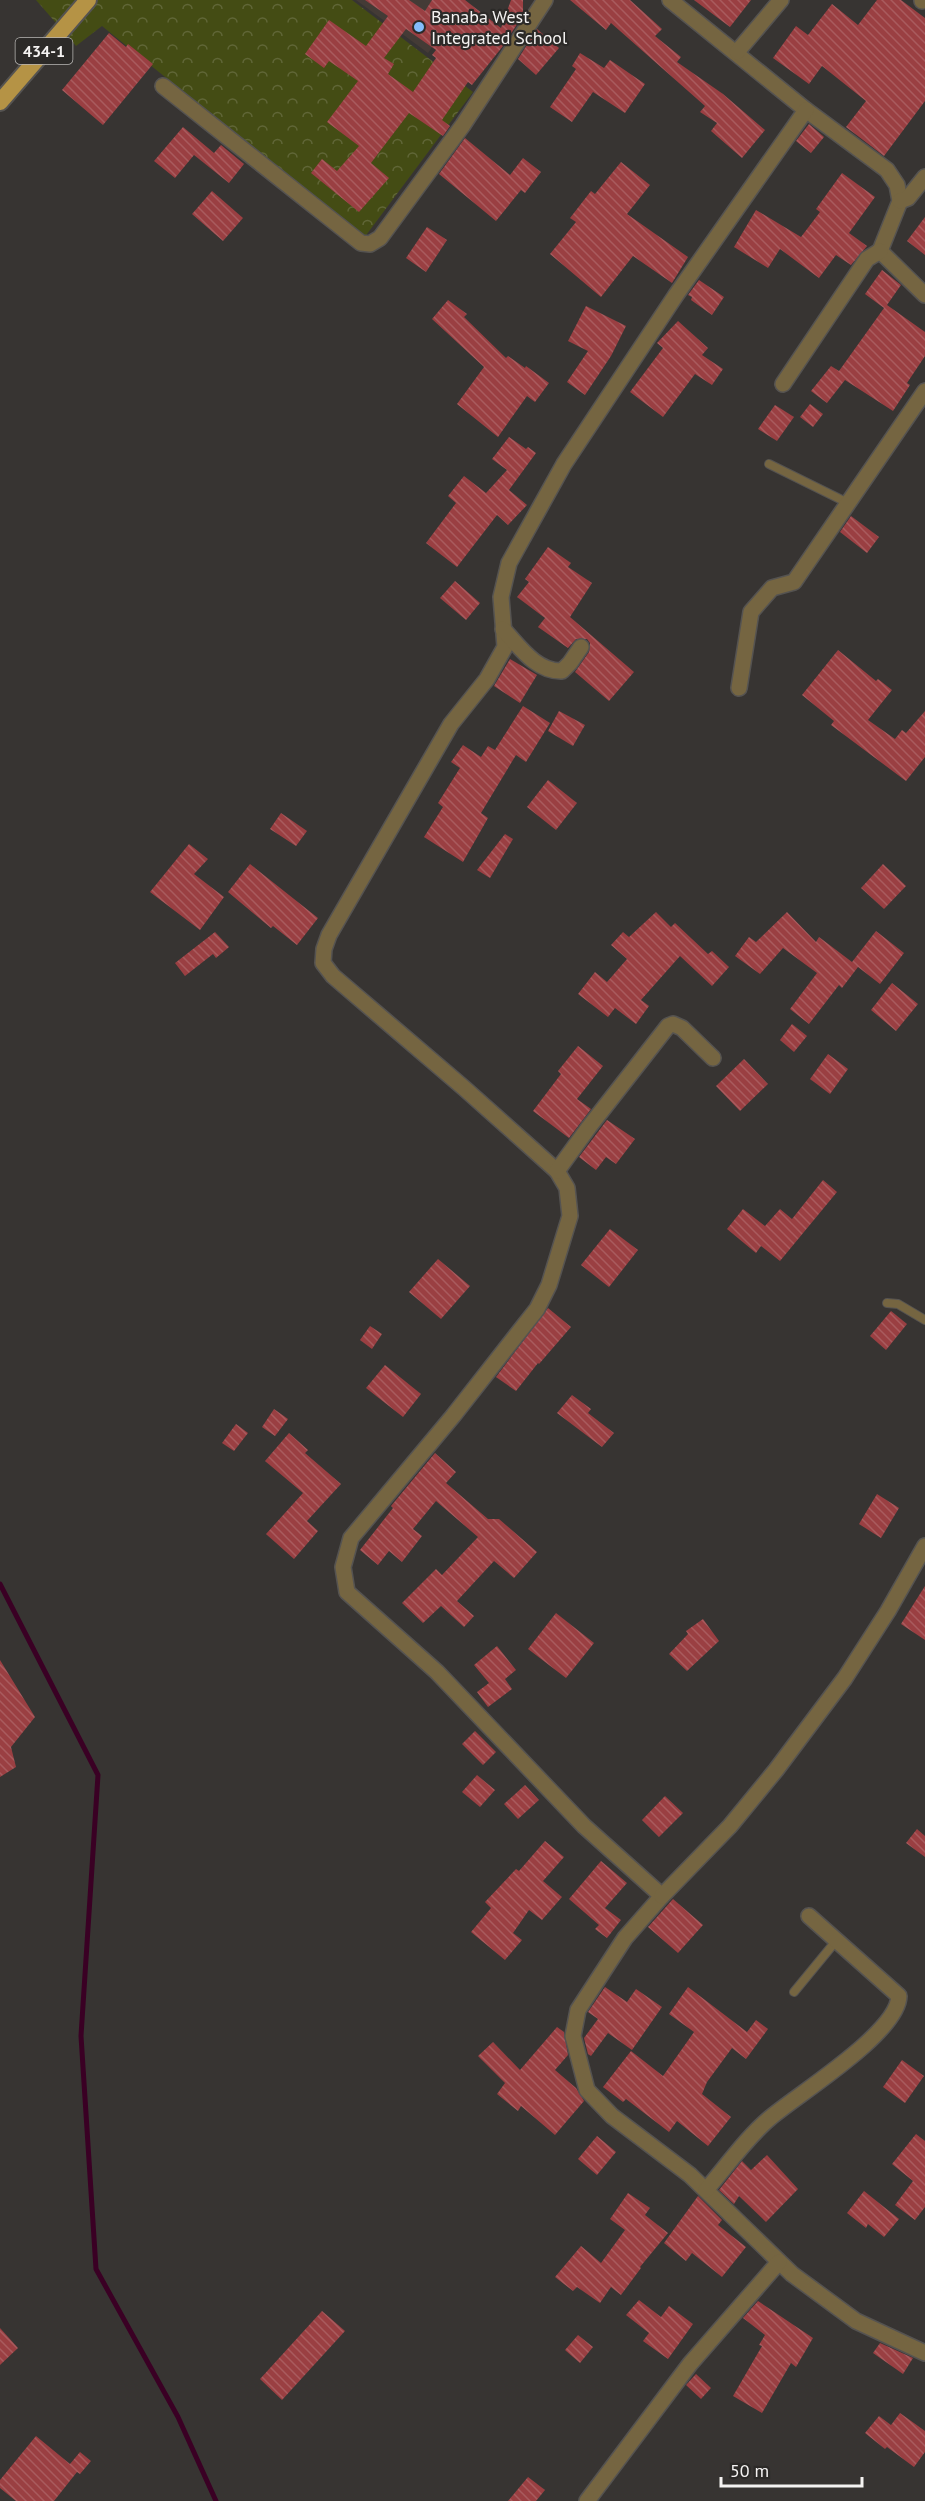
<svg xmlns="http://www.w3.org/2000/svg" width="925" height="2501" font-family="'PT Sans',sans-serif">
	<defs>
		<pattern id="forest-crowns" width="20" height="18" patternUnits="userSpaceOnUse" patternTransform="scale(1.5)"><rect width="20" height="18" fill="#444c14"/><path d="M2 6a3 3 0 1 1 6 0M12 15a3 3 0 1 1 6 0" fill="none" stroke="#606637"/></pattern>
		<pattern id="building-back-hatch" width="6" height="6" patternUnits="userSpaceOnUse" patternTransform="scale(1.5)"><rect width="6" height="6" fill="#9a3f42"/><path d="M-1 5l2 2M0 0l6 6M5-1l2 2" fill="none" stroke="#a95b5e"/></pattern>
	</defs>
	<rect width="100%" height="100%" fill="#373432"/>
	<polygon fill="#443b36" points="356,0 466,0 428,53"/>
	<polygon fill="url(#forest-crowns)" points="36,0 352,0 473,92 364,238 102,26 76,46"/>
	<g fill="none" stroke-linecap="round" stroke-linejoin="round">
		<polyline stroke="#3a0024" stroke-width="5" points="0,1584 98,1775 81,2036 96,2269 178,2417 216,2501"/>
	</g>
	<g fill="url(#building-back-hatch)" fill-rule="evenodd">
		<path d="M365 0H409L425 11 432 0H465L501 28 511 0H523V15L503 46 472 85 468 82 442 120 450 126 443 136 409 113 371 163 389 178 359 212 311 173 322 159 337 171 359 146 327 122 358 81 329 61 324 68 305 54 329 20 366 46 388 16ZM406 29 436 50 432 55 436 58 413 92 388 74 394 64 384 58Z"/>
		<polygon points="570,0 630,0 662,29 655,36 681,57 677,62 723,94 765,130 742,158 711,131 717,123 700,112 705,106 611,23 606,30"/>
		<polygon points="694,0 751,0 730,27"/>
		<polygon points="877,0 901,0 925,18 925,101 884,156 846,127 866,101 822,66 809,84 773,58 796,26 808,35 832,4 858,25"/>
		<polygon points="537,29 559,48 536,75 518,59"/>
		<polygon points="109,33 126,47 128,44 153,64 103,125 62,90"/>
		<polygon points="580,53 604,68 610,60 645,84 625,113 593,92 572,122 550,107 576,69 572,66"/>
		<polygon points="809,124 824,137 811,153 796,141"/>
		<polygon points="183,127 214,153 221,145 244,164 229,183 194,155 175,178 154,161"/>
		<polygon points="465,138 510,175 523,158 541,172 525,193 521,190 496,221 439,174"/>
		<polygon points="621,162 650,185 627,214 688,257 672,283 633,256 601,297 550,254 576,222 570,218 591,191 595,194"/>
		<polygon points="842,173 875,197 849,233 867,246 851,265 836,255 819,278 780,249 768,268 734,247 756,210 801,237 820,212 816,209"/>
		<polygon points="212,191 243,218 223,241 192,214"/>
		<polygon points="925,217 925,255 907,241"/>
		<polygon points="427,227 447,240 426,272 406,258"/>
		<polygon points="882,270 901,285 887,305 925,332 925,356 907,383 910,385 893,411 845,380 827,403 811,391 831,366 839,371 884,308 865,294"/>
		<polygon points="699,280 724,297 712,315 691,300 692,297 688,295"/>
		<polygon points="448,300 467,314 464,317 506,358 508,356 525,368 526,366 549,383 535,402 527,396 498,437 457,404 484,367 432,319"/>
		<polygon points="586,306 626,326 611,356 585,395 567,382 588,351 568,341"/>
		<polygon points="678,321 708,348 702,355 723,369 712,385 695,374 663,417 630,392 663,348 657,343"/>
		<polygon points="810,404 823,414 813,427 800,417"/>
		<polygon points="775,405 794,417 777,441 758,429"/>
		<polygon points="509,437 526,449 528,447 536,453 509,490 527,505 508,525 497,515 457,567 426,543 456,503 448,496 464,476 486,493 507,470 492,459"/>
		<polygon points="851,516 879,537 867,553 840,532"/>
		<polygon points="548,547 571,563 568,567 592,583 570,617 634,672 609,701 575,672 589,652 590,643 587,639 576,639 568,648 538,627 545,618 517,597 529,582 525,579"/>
		<polygon points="455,581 480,603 466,620 440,598"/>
		<polygon points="838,650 876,681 878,679 892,690 868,720 895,739 902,730 906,733 925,711 925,757 906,781 831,725 834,721 802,695"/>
		<polygon points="510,659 537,675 520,703 494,686"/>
		<polygon points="523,706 550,723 526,762 516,755 481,813 488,818 463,862 424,837 443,807 438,803 460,768 451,762 463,745 481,757 488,746 495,750"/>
		<polygon points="559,711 585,725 573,746 548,731"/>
		<polygon points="548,780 577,803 556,830 527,807"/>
		<polygon points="281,813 307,831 296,846 270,829"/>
		<polygon points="505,834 513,839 490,878 477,870"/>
		<polygon points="189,844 208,859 194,874 224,897 200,930 150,892"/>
		<polygon points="250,864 318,918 297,945 273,926 271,928 228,892"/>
		<polygon points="883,864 906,886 884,909 861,888"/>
		<polygon points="656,912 671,927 675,923 708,954 712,951 729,967 712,986 680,956 641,1000 649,1006 636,1024 615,1008 608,1017 578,994 595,972 607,982 627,959 611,945 623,932 629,937"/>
		<polygon points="787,912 816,942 819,937 852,962 876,931 904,953 880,984 858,967 842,988 839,985 809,1024 790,1009 817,973 783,948 760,974 735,956 749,937 756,942"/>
		<polygon points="215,932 229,947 216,958 213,954 185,976 175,963"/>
		<polygon points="892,983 918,1004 896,1031 871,1010"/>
		<polygon points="792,1024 807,1036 794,1052 780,1040"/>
		<polygon points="578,1046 603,1066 577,1099 591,1109 569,1138 533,1111 561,1074 558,1071"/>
		<polygon points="828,1054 848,1069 830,1094 810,1079"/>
		<polygon points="744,1059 768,1084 740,1111 716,1086"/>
		<polygon points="607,1120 635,1139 616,1164 606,1157 596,1170 579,1157"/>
		<polygon points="823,1180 837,1192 780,1261 761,1246 756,1253 727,1229 743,1209 765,1226 780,1209 792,1219"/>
		<polygon points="610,1229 638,1250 609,1287 581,1265"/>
		<polygon points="438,1259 470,1286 441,1319 409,1292"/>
		<polygon points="548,1308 571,1327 539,1364 538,1363 516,1391 496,1377"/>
		<polygon points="891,1311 907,1324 886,1350 870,1336"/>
		<polygon points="370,1326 382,1334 372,1349 360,1340"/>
		<polygon points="385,1365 421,1394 403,1417 366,1388"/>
		<polygon points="572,1395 591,1409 588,1413 614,1433 602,1447 557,1413"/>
		<polygon points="274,1409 288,1419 275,1436 262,1427"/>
		<polygon points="236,1424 248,1433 234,1451 222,1443"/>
		<polygon points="289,1433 308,1450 305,1453 341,1484 307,1521 318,1531 294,1559 266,1534 303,1493 265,1461"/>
		<polygon points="435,1453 456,1472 446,1483 488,1519 499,1519 537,1552 514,1578 494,1561 457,1601 474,1616 464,1627 441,1606 423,1623 402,1603 436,1569 442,1575 478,1537 436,1501 413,1529 422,1536 402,1562 389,1551 378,1565 360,1550 393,1508 391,1506"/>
		<polygon points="877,1494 899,1508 881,1538 859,1524"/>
		<polygon points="925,1586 925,1640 901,1624"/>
		<polygon points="556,1613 594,1643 566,1678 528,1649"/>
		<polygon points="703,1619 719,1641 687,1671 669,1654 688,1634 686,1631"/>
		<polygon points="497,1646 516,1670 505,1679 512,1689 488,1707 477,1692 489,1683 474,1665"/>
		<polygon points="0,1660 35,1717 11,1747 16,1767 0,1777"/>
		<polygon points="475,1731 496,1752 483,1765 462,1744"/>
		<polygon points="477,1775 495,1790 480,1807 462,1792"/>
		<polygon points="525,1785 539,1800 518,1819 504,1804"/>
		<polygon points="665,1796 683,1813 659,1837 642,1820"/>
		<polygon points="917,1829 925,1836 925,1857 906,1843"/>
		<polygon points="545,1841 564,1857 543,1881 562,1897 542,1920 529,1910 513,1933 522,1940 505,1960 471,1932 491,1908 485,1902 516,1869 519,1871"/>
		<polygon points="601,1861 627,1883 605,1908 621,1920 607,1938 595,1929 599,1925 569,1899"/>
		<polygon points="673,1899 703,1925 678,1953 648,1927"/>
		<polygon points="605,1987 627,2002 636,1989 662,2007 632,2050 608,2033 591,2056 588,2054 584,2038 598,2019 588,2012"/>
		<polygon points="688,1987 747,2032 756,2020 768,2029 746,2059 732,2048 707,2082 702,2094 731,2117 708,2146 677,2121 669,2132 626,2099 623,2102 603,2087 631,2051 663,2076 694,2032 669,2014"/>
		<polygon points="557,2027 564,2032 568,2055 555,2070 576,2088 584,2101 555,2135 521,2106 518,2111 497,2094 505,2083 478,2056 493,2042 520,2070"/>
		<polygon points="902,2060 924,2076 905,2103 883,2087"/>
		<polygon points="916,2134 925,2141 925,2207 915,2220 895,2205 913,2181 892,2164"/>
		<polygon points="597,2136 616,2152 597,2175 578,2159"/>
		<polygon points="767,2155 798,2189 766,2222 739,2196 734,2204 719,2190 742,2161 751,2170"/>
		<polygon points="864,2191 899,2219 884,2237 868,2224 866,2228 847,2213"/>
		<polygon points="628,2193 650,2208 645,2215 668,2233 640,2267 641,2268 621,2295 611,2287 600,2303 577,2287 573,2291 555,2277 581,2246 601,2263 625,2230 610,2219"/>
		<polygon points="698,2196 722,2220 718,2225 746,2247 722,2277 692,2253 686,2261 664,2243"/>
		<polygon points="639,2300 661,2317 669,2306 693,2324 668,2359 643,2341 649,2333 626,2315"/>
		<polygon points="758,2301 813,2338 796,2367 791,2363 762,2413 733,2396 762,2346 759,2345 765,2335 743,2318"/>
		<polygon points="322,2311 345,2331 282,2400 260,2379"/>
		<polygon points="0,2328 18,2348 0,2365"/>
		<polygon points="578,2335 593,2347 580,2363 565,2350"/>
		<polygon points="880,2343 913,2358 903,2374 873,2353"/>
		<polygon points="696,2374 711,2388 701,2399 686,2385"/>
		<polygon points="900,2413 925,2431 925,2452 914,2467 887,2447 885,2449 865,2433 879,2416 891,2425"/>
		<polygon points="36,2436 70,2464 80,2452 91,2461 80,2474 77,2472 54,2501 16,2501 0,2488 0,2480"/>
		<polygon points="528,2477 545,2490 536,2501 508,2501"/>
	</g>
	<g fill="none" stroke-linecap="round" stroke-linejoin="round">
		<defs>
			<g id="service">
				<polyline points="769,464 848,503"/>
				<polyline points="887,1303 898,1304 925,1320"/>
				<polyline points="794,1992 836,1941"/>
			</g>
			<g id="minor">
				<polyline points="670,0 806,110 887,170 897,185 900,201 880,251 925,295"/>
				<polyline points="922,1 923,0"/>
				<polyline points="737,52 781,0"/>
				<polyline points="163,86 361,243 370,244 380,238 463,125 545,0"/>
				<polyline points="806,110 676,295 564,464 509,563 501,597 505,647 487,679 451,724 329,935 324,949 323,963 333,976 464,1088 557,1171 567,1188 570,1216 549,1285 537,1309 453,1416 351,1538 343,1567 347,1592 437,1672 584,1826 662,1896 625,1938 578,2010 573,2036 587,2090 612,2116 690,2175 792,2274 856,2321 925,2353"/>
				<polyline points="900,201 908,198 925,177"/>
				<polyline points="783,384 867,259 880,251"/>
				<path d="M503 629C519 646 536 672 562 671L570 663 581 647"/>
				<polyline points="739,688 751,612 772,588 794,582 925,391"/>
				<polyline points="557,1171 589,1127 668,1026 673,1024 682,1028 713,1058"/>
				<polyline points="662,1896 730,1826 776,1770 845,1678 888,1611 925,1546"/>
				<path d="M706 2190C726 2167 747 2137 770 2118 798 2094 898 2033 899 1996L809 1916"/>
				<polyline points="587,2501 690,2364 779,2262"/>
			</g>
			<polyline id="primary" points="0,102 88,0"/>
		</defs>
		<use href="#service" stroke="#555351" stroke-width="10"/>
		<use href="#minor" stroke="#555351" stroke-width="18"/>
		<use href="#primary" stroke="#555351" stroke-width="20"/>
		<use href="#service" stroke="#756541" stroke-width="8"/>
		<use href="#minor" stroke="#756541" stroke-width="15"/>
		<use href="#primary" stroke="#b59345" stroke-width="16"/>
	</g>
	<circle fill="#83bcfb" stroke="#2c2a28" stroke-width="2" cx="419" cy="27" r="6"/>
	<g text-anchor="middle" stroke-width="4.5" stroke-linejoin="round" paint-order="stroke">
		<rect fill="#2c2a28" stroke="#b9b7b5" stroke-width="1.5" x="15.5" y="38" width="57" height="26" rx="4.5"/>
		<g font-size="16" font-weight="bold" fill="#f5f3f2">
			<text x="44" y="57">434-1</text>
		</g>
		<g font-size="18" fill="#f5f3f2" stroke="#2c2a28" text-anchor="start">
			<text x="431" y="23">Banaba West<tspan x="431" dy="21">Integrated School</tspan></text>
		</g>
	</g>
	<path d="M721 2477v9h141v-9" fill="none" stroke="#f5f3f2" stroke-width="3"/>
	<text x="730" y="2477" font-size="18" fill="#f5f3f2" stroke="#2c2a28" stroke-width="4.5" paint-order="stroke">50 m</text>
</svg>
